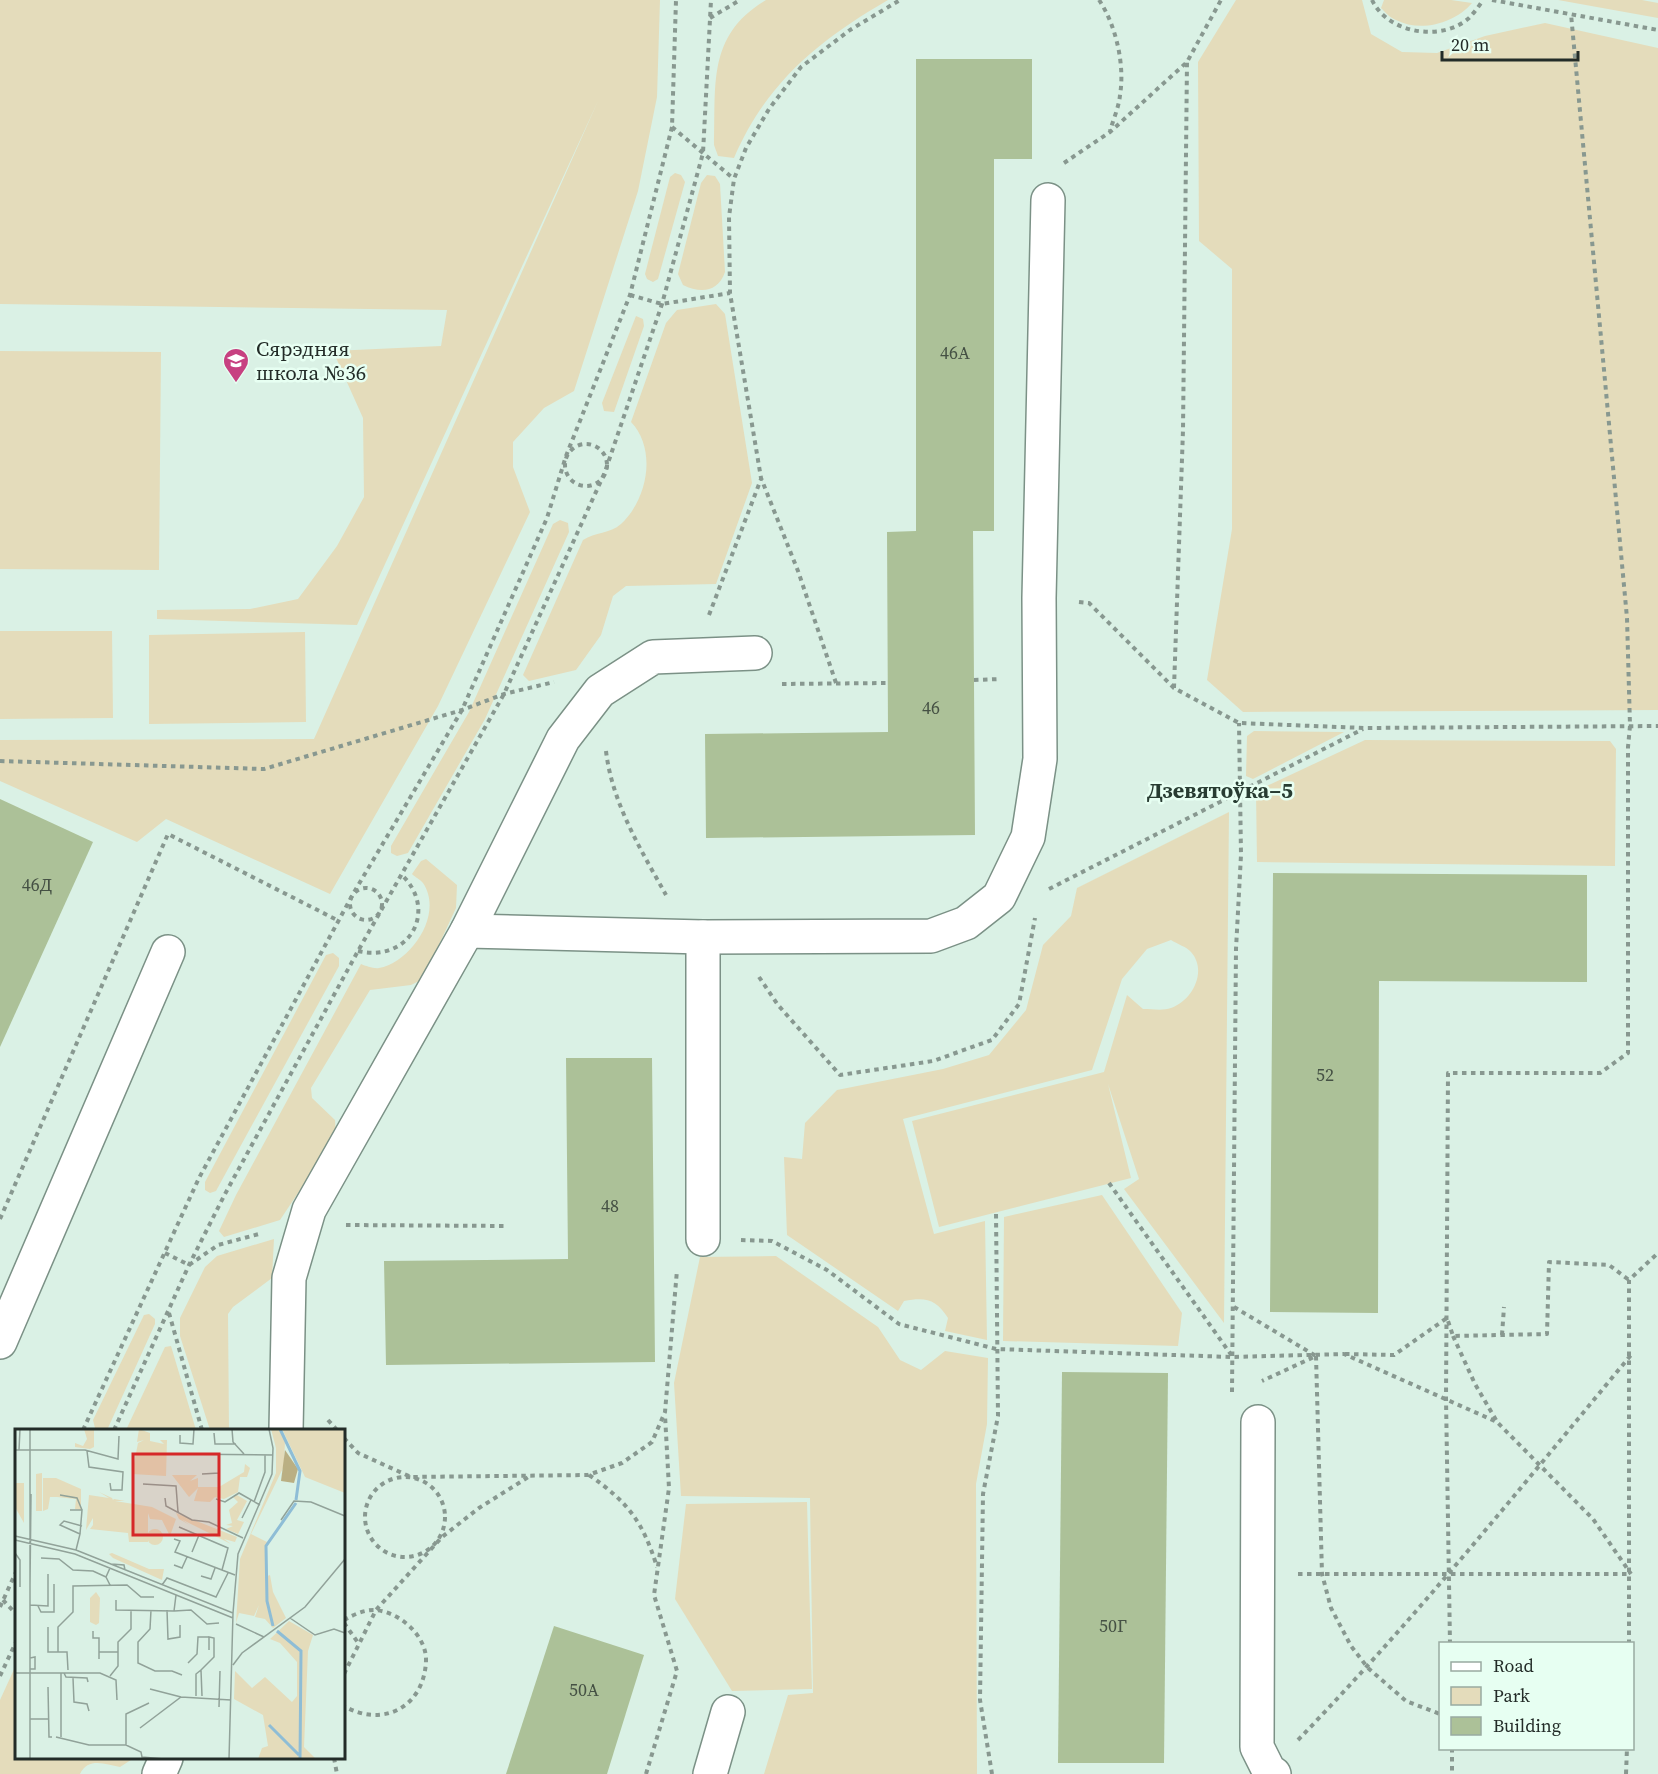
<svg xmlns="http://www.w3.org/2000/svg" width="1658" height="1774" font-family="'Source Serif 4',serif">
	<rect width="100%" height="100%" fill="#daf1e5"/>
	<g fill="#e4dcbb">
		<polygon points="0,0 660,0 657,97 638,191 574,391 544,408 513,442 513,467 530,512 438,706 330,894 166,819 137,842 0,781 0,740 314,739 598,101 357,625 157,619 157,610 250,609 298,599 337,546 364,497 363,418 333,351 441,346 447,310 0,304"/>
		<path d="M766 0H888C819 40 766 83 734 158L718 156 714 145C716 84 707 35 766 0Z"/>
		<polygon points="1236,0 1362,0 1371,34 1402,52 1437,53 1485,36 1545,23 1658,48 1658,710 1243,712 1207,680 1232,529 1232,269 1199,241 1198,62"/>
		<path d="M1384 0H1451L1472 3C1455 23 1421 33 1396 20 1390 18 1385 12 1381 8Z"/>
		<polygon points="1558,0 1642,0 1658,3 1658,18"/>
		<polygon points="675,173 681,175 685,182 658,279 653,282 647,279 645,274 670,177"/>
		<path d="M707 175 715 176 720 184 725 272C718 292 701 294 683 285L678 274 701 183Z"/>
		<path d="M716 304 725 314 752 483 716 584 626 586 613 596 601 635 576 670 529 681 523 675 583 540C595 532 610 534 621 524 648 499 657 449 631 422L666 323 677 310Z"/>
		<polygon points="636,316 643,319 644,326 614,412 604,411 602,403"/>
		<polygon points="0,351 161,352 159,570 0,569"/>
		<polygon points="560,520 568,523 569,532 485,719 408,853 397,856 391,853 391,846 469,712 553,524"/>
		<polygon points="0,631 112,631 113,718 0,719"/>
		<polygon points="305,632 306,722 149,724 149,635"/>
		<polygon points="1254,731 1344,732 1253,779 1246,776 1247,736"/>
		<polygon points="1365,740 1610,741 1616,749 1615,866 1257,862 1256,791"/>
		<path d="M1229 812 1224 1323 1124 1189 1139 1179 1108 1084 1131 1178 939 1227 912 1121 1104 1072 1127 995 1143 1009C1152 1009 1163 1011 1171 1008 1192 1001 1208 971 1191 952 1187 947 1177 944 1171 940L1147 949 1122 979 1092 1070 903 1119 934 1234 985 1221 987 1340 945 1331 948 1318C936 1299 926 1297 904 1301L898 1311 787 1235 784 1157 802 1159 805 1123 837 1090 943 1069 989 1055 1026 1010 1043 945 1071 916 1077 888Z"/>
		<path d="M426 859 457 885 456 908 423 979 411 985 370 990 311 1088 312 1098 335 1120 336 1136 280 1220 224 1237 219 1231 236 1195 361 964C366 966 374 969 379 968 411 962 444 914 423 883 421 880 415 877 412 874L421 861Z"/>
		<polygon points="333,953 339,958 339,966 216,1191 210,1193 205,1190 205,1182 326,955"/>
		<polygon points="1102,1195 1182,1313 1178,1346 1003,1341 1004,1217"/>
		<polygon points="274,1239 272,1278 233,1307 228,1314 229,1430 210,1430 180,1336 180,1318 205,1267 217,1256"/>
		<polygon points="776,1256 878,1327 900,1360 921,1370 945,1351 988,1358 987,1424 976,1484 977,1774 764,1774 788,1695 813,1693 810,1498 681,1496 674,1383 700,1257"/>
		<polygon points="149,1314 155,1319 155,1324 108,1428 99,1430 95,1428 93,1420 144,1315"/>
		<polygon points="171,1346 196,1430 126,1430 165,1347"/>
		<polygon points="807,1502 812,1689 732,1691 675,1599 686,1504"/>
		<path d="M16 1665V1758H134L120 1767C105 1764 88 1757 80 1774H0V1700Z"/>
	</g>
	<g fill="#acc198">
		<polygon points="916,59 1032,59 1032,159 994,159 994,531 973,531 975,835 706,838 705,734 888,732 887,532 916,531"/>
		<polygon points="0,799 93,842 0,1047"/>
		<polygon points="1273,873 1587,875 1587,982 1379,981 1378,1313 1270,1312"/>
		<polygon points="566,1058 652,1058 655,1362 386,1365 384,1261 568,1259"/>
		<polygon points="1062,1372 1168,1373 1164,1763 1058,1763"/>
		<polygon points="554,1626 644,1655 607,1774 506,1774"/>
	</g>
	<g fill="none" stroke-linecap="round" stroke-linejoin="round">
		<defs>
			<g id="minor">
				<polyline points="467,931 703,937 931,936 966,923 999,897 1028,837 1040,759 1039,598 1048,200"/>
				<polyline points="703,1239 703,937"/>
				<polyline points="0,1342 168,952"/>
				<polyline points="1258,1422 1257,1747 1269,1771 1274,1774"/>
				<polyline points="286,1430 289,1278 309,1210 467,931 563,739 600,691 653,657 755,653"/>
				<polyline points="159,1774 166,1758"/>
				<polyline points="710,1774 728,1712"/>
			</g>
		</defs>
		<use href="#minor" stroke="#7b9186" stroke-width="36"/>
		<g stroke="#889890" stroke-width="4" stroke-dasharray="4.5 4.5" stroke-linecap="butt">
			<path d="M1099 0C1116 25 1125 65 1120 95 1119 107 1113 120 1110 131"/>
			<path d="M1372 0C1388 34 1442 42 1469 18 1474 13 1479 6 1483 0"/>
			<polyline points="1492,0 1658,30"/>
			<polyline points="710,18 740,0"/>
			<polyline points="672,127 734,179"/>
			<polyline points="1064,163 1110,132 1187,62 1221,0"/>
			<polyline points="630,295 662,304 730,293"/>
			<circle cx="586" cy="465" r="21"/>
			<polyline points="1079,602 1089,603 1174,688 1239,723 1364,728 1658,726"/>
			<polyline points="709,615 761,479"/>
			<polyline points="974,680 1000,679"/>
			<polyline points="836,683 798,571 761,478 730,293 729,217 734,179 746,148 769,109 801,67 850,30 900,0"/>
			<polyline points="782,684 888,683"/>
			<polyline points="1174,688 1183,430 1187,62"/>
			<path d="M606 751C612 803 641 850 666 895"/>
			<polyline points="0,761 264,769 462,710 504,694 554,682"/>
			<circle cx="366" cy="904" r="16"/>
			<polyline points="1049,889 1363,729"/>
			<path d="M358 951C410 963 439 910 401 874"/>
			<polyline points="759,977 778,1005 840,1075 933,1061 992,1040 1019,1004 1035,918"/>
			<polyline points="1109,1183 1232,1356"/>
			<polyline points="0,1219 168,834 339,921"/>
			<polyline points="346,1225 506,1226"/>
			<polyline points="741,1240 772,1241 827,1270 899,1324 996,1349 1232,1357 1344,1354 1497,1422 1593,1519 1631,1574"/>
			<polyline points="165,1253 189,1265 218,1245 259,1234"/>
			<polyline points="1234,1307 1316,1356 1262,1381"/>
			<polyline points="169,1313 202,1430"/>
			<polyline points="1502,1335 1504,1307"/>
			<polyline points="1453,1336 1475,1384 1496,1420"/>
			<polyline points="1345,1354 1394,1355 1447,1318 1453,1336 1547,1334 1549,1262 1609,1265 1629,1280"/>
			<polyline points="1316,1356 1322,1574 1331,1608 1351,1646 1368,1668 1406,1701 1440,1714"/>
			<polyline points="1232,1392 1236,949 1241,855 1239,723"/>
			<polyline points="328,1420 337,1430"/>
			<polyline points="83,1430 199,1178 353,894 462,710 547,518 566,456 630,295 672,127 676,0"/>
			<polyline points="114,1430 189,1265 225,1194 358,951 504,694 605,472 662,304 703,153 711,0"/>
			<polyline points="344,1438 358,1453 411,1477 588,1475 622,1463 652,1442 665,1412 677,1270"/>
			<path d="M589 1475C628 1502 643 1522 657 1567"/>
			<circle cx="405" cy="1517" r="40"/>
			<polyline points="1298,1574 1631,1574"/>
			<polyline points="3,1600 16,1614"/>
			<polyline points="0,1607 16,1572"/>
			<path d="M344 1620C353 1615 363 1610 374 1610 399 1611 427 1636 426 1661 424 1708 382 1728 344 1706"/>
			<polyline points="344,1623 359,1644"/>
			<polyline points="1450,1644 1446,1398 1448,1073 1600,1073 1628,1053 1628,747 1630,726 1627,618 1571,14"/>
			<polyline points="1629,1644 1629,1280 1658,1253"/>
			<polyline points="344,1674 376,1610 442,1537 479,1508 530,1476"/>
			<polyline points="0,1676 16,1642"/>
			<path d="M1298 1740C1416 1618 1522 1486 1631 1355"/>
			<polyline points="1452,1748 1452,1774"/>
			<polyline points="334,1758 337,1774"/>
			<polyline points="646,1774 677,1671 654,1595 669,1488 665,1415"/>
			<polyline points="992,1774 980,1700 983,1494 998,1416 996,1212"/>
			<polyline points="1626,1774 1627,1748"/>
		</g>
		<use href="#minor" stroke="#fff" stroke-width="33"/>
	</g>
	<defs>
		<symbol id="school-pin" viewBox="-11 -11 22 30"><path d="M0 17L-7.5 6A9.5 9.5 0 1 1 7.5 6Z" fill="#c74181" stroke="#e7fff2"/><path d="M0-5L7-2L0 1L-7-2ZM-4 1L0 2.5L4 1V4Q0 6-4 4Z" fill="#fff"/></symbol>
	</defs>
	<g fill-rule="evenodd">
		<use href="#school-pin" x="221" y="346" width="30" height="40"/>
	</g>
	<g text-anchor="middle" stroke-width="5" stroke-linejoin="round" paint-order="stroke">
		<g font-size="18" fill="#455144">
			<text x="955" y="359">46А</text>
			<text x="931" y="714">46</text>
			<text x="37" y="891">46Д</text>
			<text x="1325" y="1081">52</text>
			<text x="610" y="1212">48</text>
			<text x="1113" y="1632">50Г</text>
			<text x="584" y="1696">50А</text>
		</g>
		<g font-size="21" fill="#232c28" stroke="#e7fff2" text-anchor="start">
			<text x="256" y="356">Сярэдняя<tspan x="256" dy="24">школа №36</tspan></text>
		</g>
		<g font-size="22" font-weight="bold" fill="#283c32" stroke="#e7fff2">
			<text x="1220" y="798">Дзевятоўка–5</text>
		</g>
	</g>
	<g transform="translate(15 1429)">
		<rect width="330" height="330" fill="#daf1e5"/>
		<path d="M69 0H79V18L75 20 60 18V14L68 17 72 10ZM124 0 135 4V12L149 15 145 11H152L151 47 117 45 123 14 129 11 122 13ZM256 0H266L270 11 269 37 236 105 252 113 250 148 255 146 258 163 271 189 258 199 250 190 240 188 244 176 239 187 224 184 221 194 225 130 261 44V19ZM267 0H330V64L290 48ZM230 35 235 39 232 48H225L223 63 209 70 200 68 195 73 179 72 183 59 174 68 157 46H182L175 52 183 49V58H204L229 43ZM27 44V82H21V45ZM28 49H41L66 60V81L60 80 61 70 42 68H35L33 80 28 82ZM0 54H9V94L0 78ZM84 63 97 69 98 71 99 70 110 72H100L137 78 161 90 155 107 147 91 135 90 133 84V113H114L113 104 75 100 78 96V89L71 101 74 66 94 69ZM222 66 232 72 222 91 229 93 223 105 211 100 218 97 211 96 217 94 214 81 223 73 218 68ZM161 84 222 108 220 113 209 110 216 115 166 90 175 96 164 90ZM132 108a8 8 0 1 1 16 0a8 8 0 1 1-16 0ZM97 124 134 140H149L147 151 98 129 94 125ZM81 163 85 169 84 194 81 196 75 193V169ZM274 192 298 206 293 222 289 318 301 330H243L247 319 253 317 248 286 219 270 220 242 237 259 250 248 277 273 282 267V233L265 214 255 210Z" fill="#e4dcbb"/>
		<path d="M270 21 283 40 279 54 266 52Z" fill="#baaf83"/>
		<path fill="none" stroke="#8ebdd6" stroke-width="3" d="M265 0 285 42 281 71M258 197 252 172 251 117 281 74M262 202 286 222 285 330M254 296 284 326"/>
		<path fill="none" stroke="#91a299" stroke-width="1.5" d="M15 0V330M217 0 218 13 229 25M199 4 200 15H221M165 6V14L178 15 179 0M0 21H70L103 30 104 7M4 21 5 0M72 22 74 38 108 43 107 61H96L95 54M159 25 258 26M187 45 204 44V25M128 55 161 57 163 83M45 66 62 69 67 81M150 69 151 77 177 91 194 93 228 109M201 70 210 73 224 64 245 76M239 73 250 43V26M55 81H67L65 105M227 89 236 71M266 91 279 72 296 73 330 87M164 98 213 119 207 141M0 107 61 121 218 184 214 330M159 110 165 112 160 123 220 146M0 111 60 125 218 189M61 121 65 105 45 96 49 92 67 97M177 123 184 106M0 124 5 131V158M26 129 44 130 58 141 78 142 91 148M96 135 109 136 110 141M159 136 167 139 172 128M186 147 196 150 200 139M95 156 91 148 95 139M147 156 152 149 201 168 213 144M15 157 16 65M101 171V181L159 182 161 166M15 176 33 177V145M23 177 26 183H39V155M136 181 135 200 123 213V234L140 242H157L167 246M152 181 153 210 165 208V196M159 182 176 181 192 195 204 194M218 184 223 125 257 45 258 19 254 0M275 189 300 206 319 200 330 204M221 195 249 208M33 198V223H43V198L58 183V157L112 156 126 168H139M78 202V209H84V230M43 223H52L53 241M84 223H103M15 229 20 228V240H15M173 234 182 225 183 208H194M218 236 227 224 290 178 330 130M0 244H85L101 251 102 271M46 244V308M49 244 51 248 72 249 73 253M95 247 103 237V213L116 200V181M58 249 59 273 72 275 74 282M33 258 34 308H37M135 260 166 268M181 267V245L186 241M187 267 186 241 199 228V209L194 208V221M204 278 205 242M15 290H34M125 299 166 268 216 271M41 308 74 316H111L126 323 127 328 149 330M111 316V285L134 274"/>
		<path fill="#d62828" fill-opacity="0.15" stroke="#d62828" stroke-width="3" d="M118 25H204V106H118Z"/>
		<rect width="330" height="330" fill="none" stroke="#232c28" stroke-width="3"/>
	</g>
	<rect x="1439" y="1642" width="195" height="108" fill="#e7fff2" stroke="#99aba1" stroke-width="1.5"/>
	<rect x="1451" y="1662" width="30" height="9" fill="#ffffff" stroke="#99aba1" stroke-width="1.5"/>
	<text x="1493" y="1672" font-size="18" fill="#232c28">Road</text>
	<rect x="1451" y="1687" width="30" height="18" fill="#e4dcbb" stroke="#99aba1" stroke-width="1.5"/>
	<text x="1493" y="1702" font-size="18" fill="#232c28">Park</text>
	<rect x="1451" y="1717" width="30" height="18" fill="#acc198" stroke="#99aba1" stroke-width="1.5"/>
	<text x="1493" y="1732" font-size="18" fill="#232c28">Building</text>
	<path d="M1442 51v9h136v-9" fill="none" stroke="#232c28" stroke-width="3"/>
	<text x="1451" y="51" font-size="18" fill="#232c28" stroke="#e7fff2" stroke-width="4.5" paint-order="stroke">20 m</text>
</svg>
